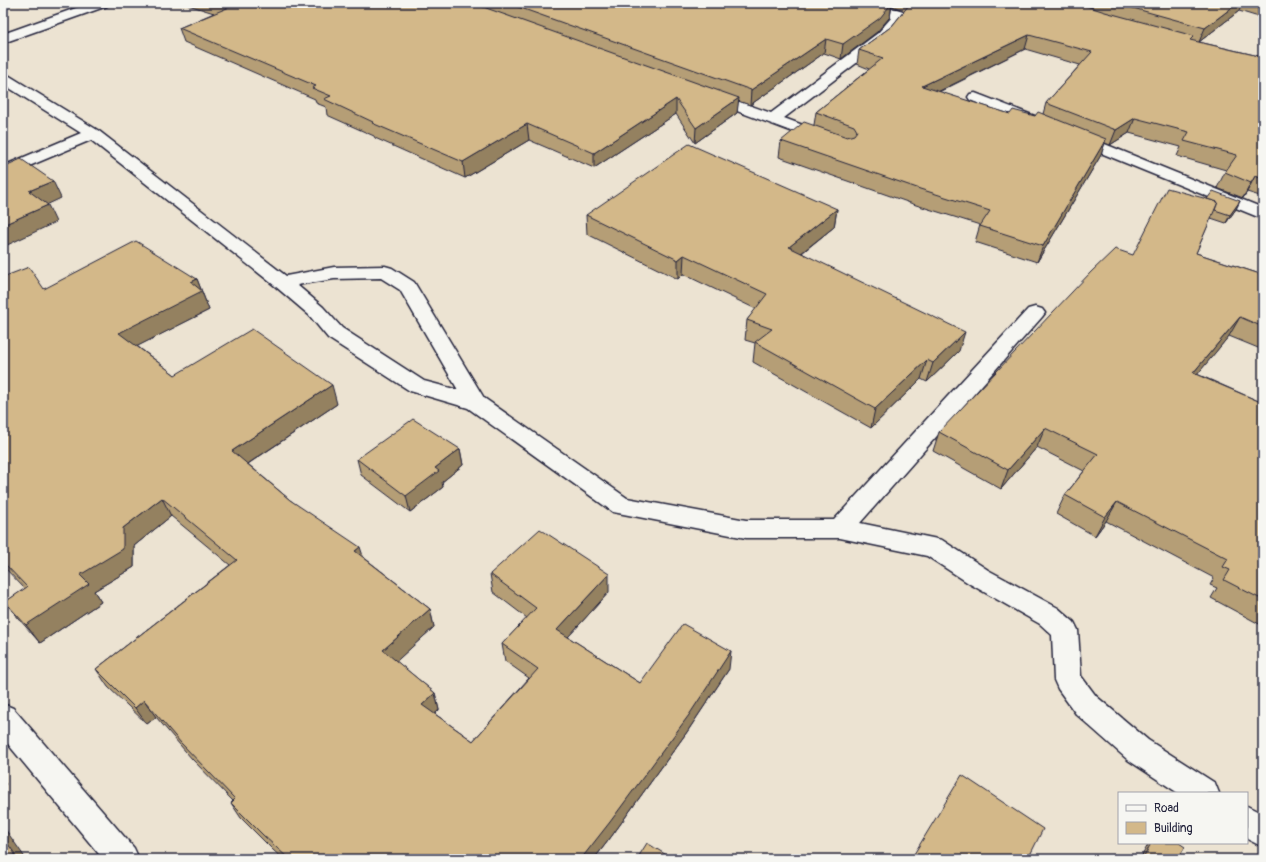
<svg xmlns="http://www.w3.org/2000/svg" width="1266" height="862" font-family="Pangolin,sans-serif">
	<rect width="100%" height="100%" fill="#ece3d2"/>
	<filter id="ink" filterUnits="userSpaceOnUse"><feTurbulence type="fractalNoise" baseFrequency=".025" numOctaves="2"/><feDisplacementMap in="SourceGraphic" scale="8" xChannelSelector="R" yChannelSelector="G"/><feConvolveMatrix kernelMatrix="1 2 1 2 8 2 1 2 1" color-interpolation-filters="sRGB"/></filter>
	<g filter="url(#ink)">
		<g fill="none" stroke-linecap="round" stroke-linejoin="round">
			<defs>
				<g id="minor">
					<polygon points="90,3 108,3 107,6 3,43 3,34"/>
					<polygon points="859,3 878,3 903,11 905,19 888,39 784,118 832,136 834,139 832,142 826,144 820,142 705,99 703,96 705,93 710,92 715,93 771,113 878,33 891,18 891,16 860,6"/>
					<path d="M3 74 8 75 99 131 286 276 334 267 385 266 392 268 414 282 484 398 627 498 746 520H834L1028 309 1035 307 1042 309 1045 313 1042 317 860 523 942 540 988 570 1058 608 1074 622 1078 630 1081 676 1096 696 1148 740 1215 783 1219 793H1178L1128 760 1076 714 1058 689 1054 680 1052 635 1040 624 970 584 927 556 840 538H746L613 512 468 408 410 391 328 338 309 315 275 286 91 140 3 177V166L81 133 3 84ZM381 278 400 290 458 390 424 381 342 328 323 307 297 285 334 279Z"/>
					<polygon points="975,93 1045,120 1048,123 1045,126 1040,128 970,100 968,97 970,94"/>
					<polygon points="1075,132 1263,208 1263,219 1069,140 1067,137 1069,134"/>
					<polygon points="3,704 13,708 134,848 139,859 103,859 3,738"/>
					<polygon points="1247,806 1263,814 1263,847 1247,839"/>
				</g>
			</defs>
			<use href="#minor" stroke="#22223b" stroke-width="3"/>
			<use href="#minor" fill="#f6f6f2" fill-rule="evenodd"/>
		</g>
		<g fill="#b59e76" stroke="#22223b" fill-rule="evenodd">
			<path d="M182 3H1263V17L1262 18 1239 11 1199 42 1263 57V197L1247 192 1243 198 1217 188 1226 170 1177 156 1181 147 1129 133 1110 145 1105 143 1101 155 1037 262 975 242 980 225 916 205 779 157 781 141 814 125 816 112 869 69 857 64 859 50 892 26 904 11 903 10 892 6 890 17 877 32 841 59 824 53 750 105 738 101 737 113 695 143 676 114 594 168 529 140 465 178 375 138 374 136 327 115 326 107 316 103 315 99 184 42 179 28 214 13ZM1025 49 1080 65 1046 103 1043 114 1035 116 1010 114 939 92Z"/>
			<polygon points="1207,199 1240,201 1236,209 1226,223 1211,218 1196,253 1263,275 1263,350 1229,336 1197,374 1263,403 1263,626 1211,598 1217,588 1210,585 1214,578 1106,521 1095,536 1056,514 1065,495 1084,471 1037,447 1001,489 933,451 939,432 1133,255"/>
			<polygon points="837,209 834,227 802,253 959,351 927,382 921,379 871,428 753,362 755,343 745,340 747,320 756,309 683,274 678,279 587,234 586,215"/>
			<polygon points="3,277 44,289 197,279 209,310 137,346 175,375 337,404 248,464 290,500 430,609 434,627 396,661 435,693 439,710 435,714 473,741 529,678 505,661 502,644 527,618 493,592 490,574 609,592 568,637 640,683 729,669 687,732 611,837 594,859 283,859 273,850 241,818 231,803 233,801 192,759 156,717 147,724 108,687 96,669 230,565 171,516 134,546 134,567 94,591 101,602 40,643 19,619 5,602 25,589 3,566"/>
			<polygon points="460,449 463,465 442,482 443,487 410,512 361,475 357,459"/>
			<polygon points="1149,843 1179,843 1178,859 1140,859"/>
		</g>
		<g fill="#948160" stroke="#22223b">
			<polygon points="892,3 890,17 877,32 841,59 843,44"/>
			<polygon points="1238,3 1243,3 1239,11 1199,42 1205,28"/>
			<polygon points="1029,35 1025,49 919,101 922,86"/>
			<polygon points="826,39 824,53 750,105 751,90"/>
			<polygon points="739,98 737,113 695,143 696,128"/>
			<polygon points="676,99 676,114 594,168 594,153"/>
			<polygon points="1135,118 1129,133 1110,145 1116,130"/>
			<polygon points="527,124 529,140 465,178 463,162"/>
			<polygon points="1106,139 1101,155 1037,262 1043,246"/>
			<polygon points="1255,176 1247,192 1243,198 1251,183"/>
			<polygon points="53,181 61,198 38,209 29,191"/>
			<polygon points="1240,201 1236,209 1226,223 1230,215"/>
			<polygon points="48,205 56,222 3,247 3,225"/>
			<polygon points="837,209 834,227 786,265 789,247"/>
			<polygon points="684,255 683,274 678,279 678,260"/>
			<polygon points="197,279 209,310 128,351 119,333 191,282"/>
			<polygon points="1240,317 1229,336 1183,392 1193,373"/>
			<polygon points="965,332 959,351 927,382 933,363"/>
			<polygon points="927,360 921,379 871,428 875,409"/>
			<polygon points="332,385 337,404 240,469 232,451"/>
			<polygon points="1045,428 1037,447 1001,489 1008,470"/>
			<polygon points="460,449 463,465 442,482 443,487 410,512 406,496 435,468"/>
			<polygon points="162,498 171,516 134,546 134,567 94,591 101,602 40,643 26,625 80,575 123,528"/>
			<polygon points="1117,502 1106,521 1095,536 1105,517"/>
			<polygon points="360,547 366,565 355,551"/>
			<polygon points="609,574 609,592 559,647 557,630"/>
			<polygon points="430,609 434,627 389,668 383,650"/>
			<polygon points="731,651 729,669 687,732 611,837 594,859 581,859"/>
			<polygon points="435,693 439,710 427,721 422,705"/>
			<polygon points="144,700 156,717 147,724 135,708"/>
			<polygon points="3,781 6,784 3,786"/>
			<polygon points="3,826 26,859 8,859 3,837"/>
		</g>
		<g fill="#d3b889" stroke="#22223b">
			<polygon points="222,3 472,3 739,98 696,128 676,99 594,153 527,124 463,162 372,123 373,122 324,99 331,96 312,88 316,86 179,28 232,6"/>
			<polygon points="507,3 892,3 880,18 843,44 826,39 751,90"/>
			<polygon points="909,3 1077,3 1105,12 1194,36 1190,40 1263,57 1263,179 1255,176 1251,183 1225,172 1237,155 1184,141 1189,132 1135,118 1116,130 1046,103 1092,52 1029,35 922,86 1010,114 1013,110 1035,116 1038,112 1106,139 1043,246 980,226 990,211 920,189 781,141 804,122 847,137 854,135 857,131 854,126 816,112 883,58 859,50 892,26 909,5"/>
			<polygon points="1115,3 1238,3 1205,28"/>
			<polygon points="689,144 837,209 789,247 965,332 933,363 927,360 875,409 755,342 772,329 747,320 767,294 684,255 678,260 586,215"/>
			<polygon points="21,159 53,181 29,191 48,205 3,225 3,167"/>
			<polygon points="1167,188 1218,202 1196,253 1263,275 1263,327 1240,317 1193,373 1263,403 1263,600 1224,580 1230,570 1223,567 1228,559 1117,502 1105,517 1065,495 1098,454 1045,428 1008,470 939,432 1091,272 1115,249 1133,255"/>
			<polygon points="1213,191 1240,201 1230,215 1215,210 1218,202 1207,199"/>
			<polygon points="136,241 197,279 191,282 202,291 119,333 175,375 252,329 332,385 232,451 290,500 360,547 355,551 430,609 383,650 435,693 422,705 473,741 538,669 502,644 536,608 490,574 540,529 609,574 557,630 640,683 683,624 731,651 689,715 610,822 581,859 289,859 263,835 231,803 235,799 181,743 144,700 135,708 96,669 237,560 162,498 123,528 123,549 80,575 89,584 26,625 5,602 27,587 3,562 3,277 29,267 44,289"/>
			<polygon points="413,419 460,449 435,468 439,471 406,496 357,459"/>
			<polygon points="962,775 1043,829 1028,859 911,859"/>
			<polygon points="3,837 15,854 8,859 3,859"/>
			<polygon points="647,843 673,859 637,859"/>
			<polygon points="1151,843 1179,843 1185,847 1178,859 1143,859"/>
		</g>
	</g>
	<rect width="1266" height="862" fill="none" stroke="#f6f6f2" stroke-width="16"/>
	<rect x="8" y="8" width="1250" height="846" fill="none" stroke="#22223b" stroke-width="1.5" filter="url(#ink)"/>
	<rect x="1118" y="792" width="130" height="52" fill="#f6f6f2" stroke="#a1a1a9"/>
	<rect x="1126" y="805" width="20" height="6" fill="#f6f6f2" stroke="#a1a1a9"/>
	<text x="1154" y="812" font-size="12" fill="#22223b">Road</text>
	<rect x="1126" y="822" width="20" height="12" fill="#d3b889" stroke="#a1a1a9"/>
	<text x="1154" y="832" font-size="12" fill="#22223b">Building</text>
</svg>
